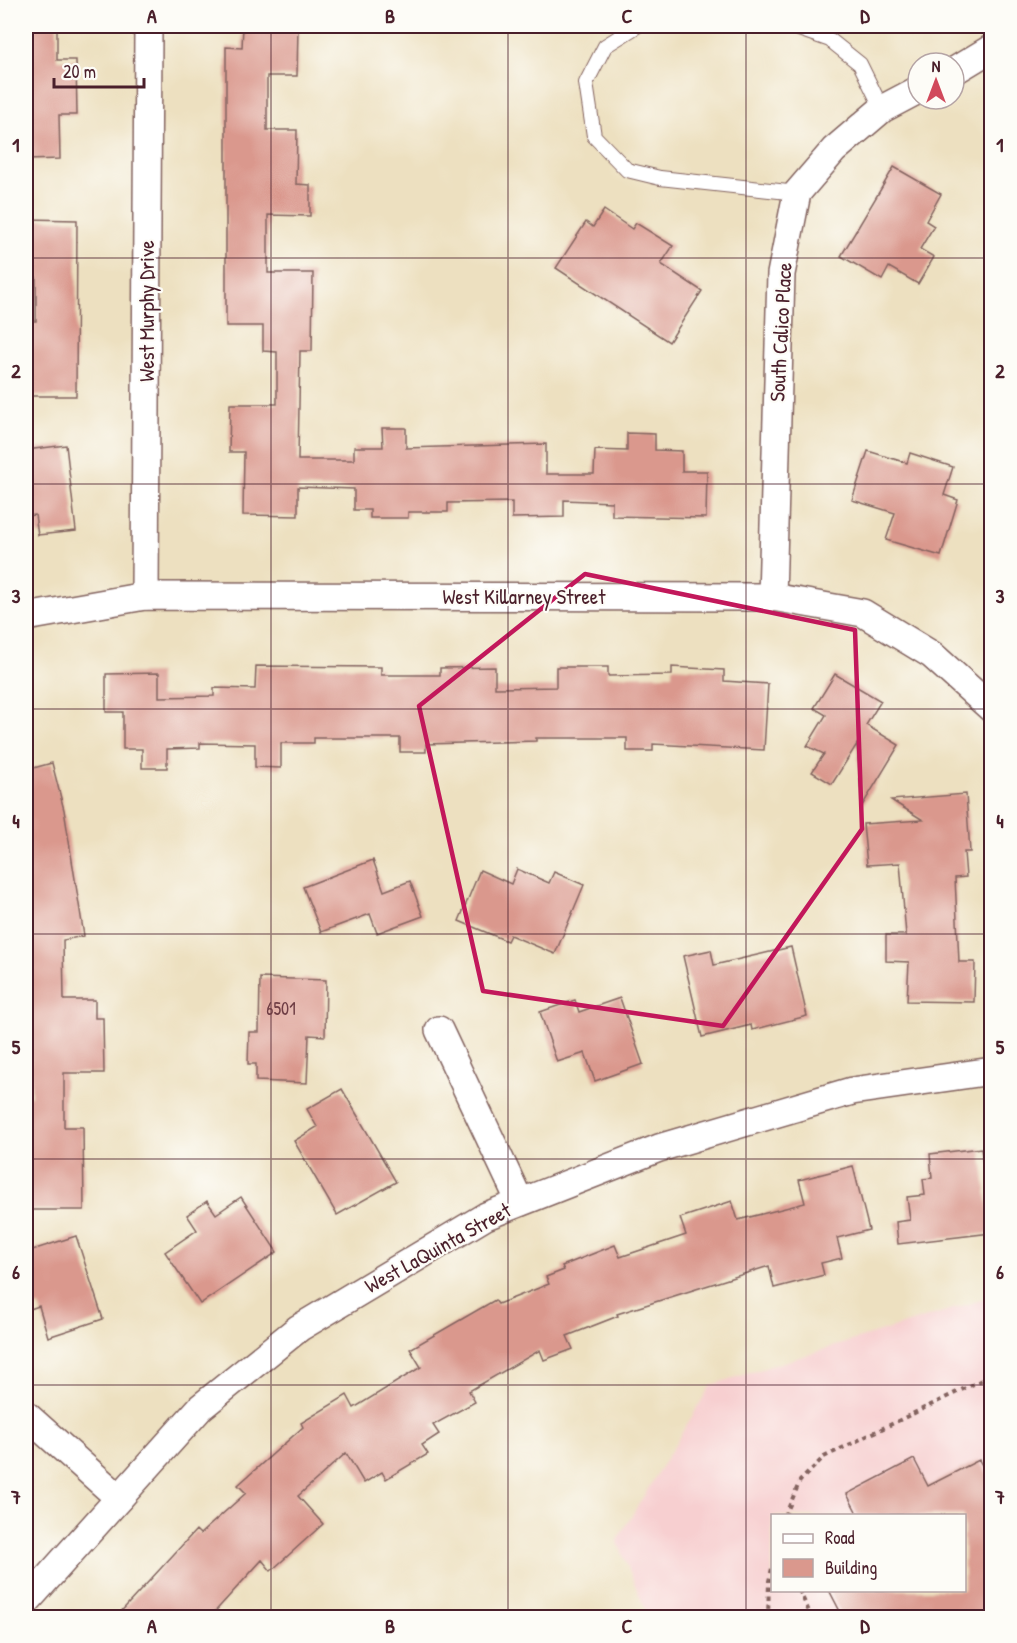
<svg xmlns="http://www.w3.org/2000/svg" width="1017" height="1643" font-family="'Patrick Hand',sans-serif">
	<rect width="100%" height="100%" fill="#fdfcf7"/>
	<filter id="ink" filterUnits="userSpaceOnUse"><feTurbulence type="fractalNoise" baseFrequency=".0167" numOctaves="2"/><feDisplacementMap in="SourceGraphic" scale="12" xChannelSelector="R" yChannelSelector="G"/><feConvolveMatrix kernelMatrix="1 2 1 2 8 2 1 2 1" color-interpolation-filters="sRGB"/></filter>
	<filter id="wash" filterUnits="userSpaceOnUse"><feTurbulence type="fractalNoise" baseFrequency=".008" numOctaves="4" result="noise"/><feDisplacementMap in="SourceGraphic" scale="24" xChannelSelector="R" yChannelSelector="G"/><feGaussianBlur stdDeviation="1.35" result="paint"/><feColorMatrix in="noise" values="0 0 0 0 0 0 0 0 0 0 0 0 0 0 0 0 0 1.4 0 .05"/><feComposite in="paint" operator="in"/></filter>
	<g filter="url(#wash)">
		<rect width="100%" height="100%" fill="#ede0c0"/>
		<path fill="#f7cfd0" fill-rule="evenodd" d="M991 1297V1617H648L617 1540 711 1385ZM772 1516H964V1590H772Z"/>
		<g id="blocks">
			<g fill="#da988d">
				<polygon points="29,26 57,26 57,60 76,60 77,115 59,115 60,159 26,160 26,93 30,93"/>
				<polygon points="243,26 298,26 297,76 267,76 267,130 297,130 296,184 310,185 310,216 268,215 268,273 313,273 312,351 300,351 298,460 354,460 354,447 383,447 382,428 406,428 406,448 546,444 546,474 594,474 595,450 627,451 627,433 655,434 655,450 682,451 682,471 707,471 706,518 612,516 612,502 564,500 564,517 512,518 512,502 448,503 448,512 408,512 408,518 370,518 370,510 354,510 354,489 298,487 298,516 243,515 244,452 229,452 230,404 277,404 277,352 263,351 263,326 226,326 226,47 242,48"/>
				<polygon points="894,167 941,194 926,221 934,226 920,249 934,257 918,284 889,267 882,280 841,256"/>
				<polygon points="604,210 632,229 636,223 673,246 661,264 702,291 669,342 556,268 586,222 593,227"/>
				<polygon points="26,219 77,220 76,396 26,396 26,321 36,321 36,277 26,277"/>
				<polygon points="66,445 76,531 38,535 35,515 26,516 26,450"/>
				<polygon points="868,451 907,463 910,453 953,467 944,495 958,500 941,556 886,540 895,513 852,500"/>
				<polygon points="256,666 381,667 381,675 440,675 440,668 495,667 495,688 556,687 556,667 608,667 608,676 672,675 672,667 724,670 724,681 768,684 764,750 653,744 653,751 627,751 627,738 536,738 536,741 426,744 426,752 400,752 400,738 314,738 314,743 281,743 281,768 255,767 255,744 200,743 200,748 167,749 167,768 142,768 142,749 123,749 123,712 106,712 106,674 159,673 159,697 214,696 214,688 255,689"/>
				<polygon points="835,674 881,701 866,725 899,745 862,806 857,744 832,784 812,772 824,754 807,746 826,715 814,708"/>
				<polygon points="52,763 64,810 84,936 63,940 64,1000 95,1000 95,1018 103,1018 104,1073 64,1073 64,1127 83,1127 84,1210 26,1210 26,1096 31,1096 30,1025 26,1025 26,969 33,969 26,922 26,770"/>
				<polygon points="966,794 970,852 964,852 966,877 955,878 959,962 975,962 974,1002 907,1001 909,962 886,961 886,935 906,935 900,863 867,865 863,824 923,820 891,800"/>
				<polygon points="373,860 384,891 410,881 423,916 377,933 370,914 321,932 303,887"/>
				<polygon points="517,869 549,883 554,872 584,885 555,954 510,935 507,941 459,921 480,870 511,884"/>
				<polygon points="791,947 807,1016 752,1030 751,1025 702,1037 683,956 711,950 714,965"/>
				<polygon points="260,978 326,980 325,1036 309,1035 307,1083 256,1081 256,1064 248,1064 249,1032 259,1032"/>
				<polygon points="620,998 643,1064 595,1081 585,1053 557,1062 540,1012 575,1000 579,1012"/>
				<polygon points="342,1089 396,1182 337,1215 294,1141 317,1127 307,1109"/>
				<polygon points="981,1148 991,1233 898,1244 896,1222 910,1220 907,1197 925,1195 923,1179 932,1178 930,1154"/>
				<polygon points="853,1166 869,1230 837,1238 842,1258 821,1263 824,1275 774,1288 769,1266 617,1314 618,1316 567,1336 573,1349 544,1360 540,1350 469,1391 475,1402 433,1425 439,1434 422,1445 428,1454 386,1479 382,1472 364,1483 346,1453 298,1496 323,1524 271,1571 262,1560 210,1617 116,1617 196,1530 200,1534 246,1493 238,1485 303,1427 301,1423 347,1395 354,1408 421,1367 410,1349 495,1300 498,1304 549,1284 546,1277 564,1270 562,1266 615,1245 620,1257 686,1235 680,1218 732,1201 738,1220 805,1203 799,1180"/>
				<polygon points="241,1197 277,1252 200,1304 165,1252 197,1230 187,1215 207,1201 216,1214"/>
				<polygon points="76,1236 103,1319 48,1337 39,1306 30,1309 26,1297 26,1252"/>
				<polygon points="914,1459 928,1486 979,1460 992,1483 992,1617 843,1617 829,1590 964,1590 964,1515 858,1515 847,1494"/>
			</g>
		</g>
	</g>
	<g filter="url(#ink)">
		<use href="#blocks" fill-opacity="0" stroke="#83635f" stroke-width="1.5"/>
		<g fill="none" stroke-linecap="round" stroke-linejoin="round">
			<defs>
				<g id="lane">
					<polyline points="637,26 605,46 586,83 594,136 627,170 660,178 797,193"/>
					<polyline points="790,26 830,40 860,64 882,109"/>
				</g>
				<g id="street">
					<polyline points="954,71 992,48"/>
					<polyline points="145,596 148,26"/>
					<polyline points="772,597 781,274 797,193 834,150 882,109 918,90"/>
					<polyline points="26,617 145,596 772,597 863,613 932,655 992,709"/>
					<polyline points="439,1030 520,1202"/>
					<polyline points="26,1415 119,1498"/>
					<polyline points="26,1602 201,1407 299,1328 486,1216 659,1148 852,1091 992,1071"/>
				</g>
			</defs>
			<use href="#lane" stroke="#83635f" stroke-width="16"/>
			<use href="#street" stroke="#83635f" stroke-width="30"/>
			<g stroke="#83635f" stroke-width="4" stroke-dasharray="4.5 4.5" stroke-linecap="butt">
				<polyline points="785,1516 800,1481 824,1457 992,1375"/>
				<polyline points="799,1590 812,1618"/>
				<polyline points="768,1618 769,1581 772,1568"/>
			</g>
			<use href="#lane" stroke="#fff" stroke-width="14"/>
			<use href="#street" stroke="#fff" stroke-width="27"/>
		</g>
	</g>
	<path fill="none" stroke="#c2185b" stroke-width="4.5" stroke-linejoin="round" d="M585 574 855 630 862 829 723 1026 483 991 419 706Z"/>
	<path fill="none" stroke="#4a1f2b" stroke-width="1.5" stroke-opacity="0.55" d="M271 26V1618M508 26V1618M746 26V1618M26 258H992M26 484H992M26 709H992M26 934H992M26 1159H992M26 1385H992"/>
	<g text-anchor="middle" stroke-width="4.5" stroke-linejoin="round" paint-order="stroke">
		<g font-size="18" fill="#6e3d44">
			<text x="281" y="1015">6501</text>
		</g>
		<g font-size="21" fill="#4a1f2b" stroke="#fdfcf7">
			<text transform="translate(147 311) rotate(-90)" y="7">West Murphy Drive</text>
			<text transform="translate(781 332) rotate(-87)" y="7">South Calico Place</text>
			<text x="524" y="604">West Killarney Street</text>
			<text transform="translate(438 1248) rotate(-29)" y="7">West LaQuinta Street</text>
		</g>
	</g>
	<rect width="1017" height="1643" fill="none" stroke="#fdfcf7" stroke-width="66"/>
	<rect x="771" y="1514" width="195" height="78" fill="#fdfcf7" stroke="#b5a4a5" stroke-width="1.5"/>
	<rect x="783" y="1534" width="30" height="9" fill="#ffffff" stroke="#b5a4a5" stroke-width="1.5"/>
	<text x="825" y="1544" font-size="18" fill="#4a1f2b">Road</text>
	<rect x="783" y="1559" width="30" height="18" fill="#da988d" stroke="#b5a4a5" stroke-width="1.5"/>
	<text x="825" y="1574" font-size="18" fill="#4a1f2b">Building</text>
	<g transform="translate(936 81)"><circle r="28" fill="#fdfcf7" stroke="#b5a4a5" stroke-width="1.5"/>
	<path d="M0-4.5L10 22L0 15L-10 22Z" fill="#d1495b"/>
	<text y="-9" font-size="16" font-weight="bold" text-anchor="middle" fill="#4a1f2b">N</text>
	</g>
	<path d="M54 78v9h90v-9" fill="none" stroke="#4a1f2b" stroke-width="3"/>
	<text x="63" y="78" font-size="18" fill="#4a1f2b" stroke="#fdfcf7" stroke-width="4.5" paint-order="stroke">20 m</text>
	<rect x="33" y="33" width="951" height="1577" fill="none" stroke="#4a1f2b" stroke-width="2"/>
	<g font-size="20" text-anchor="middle" font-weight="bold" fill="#4a1f2b">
		<text x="152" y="23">A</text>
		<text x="390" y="23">B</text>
		<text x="627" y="23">C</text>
		<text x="865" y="23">D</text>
		<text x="16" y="152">1</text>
		<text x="1000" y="152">1</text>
		<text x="16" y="378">2</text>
		<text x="1000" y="378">2</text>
		<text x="16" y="603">3</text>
		<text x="1000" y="603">3</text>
		<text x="16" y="828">4</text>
		<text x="1000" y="828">4</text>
		<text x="16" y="1054">5</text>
		<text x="1000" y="1054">5</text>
		<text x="16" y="1279">6</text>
		<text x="1000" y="1279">6</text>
		<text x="16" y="1504">7</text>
		<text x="1000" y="1504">7</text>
		<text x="152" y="1633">A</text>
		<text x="390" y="1633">B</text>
		<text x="627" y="1633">C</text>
		<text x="865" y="1633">D</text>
	</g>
</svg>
